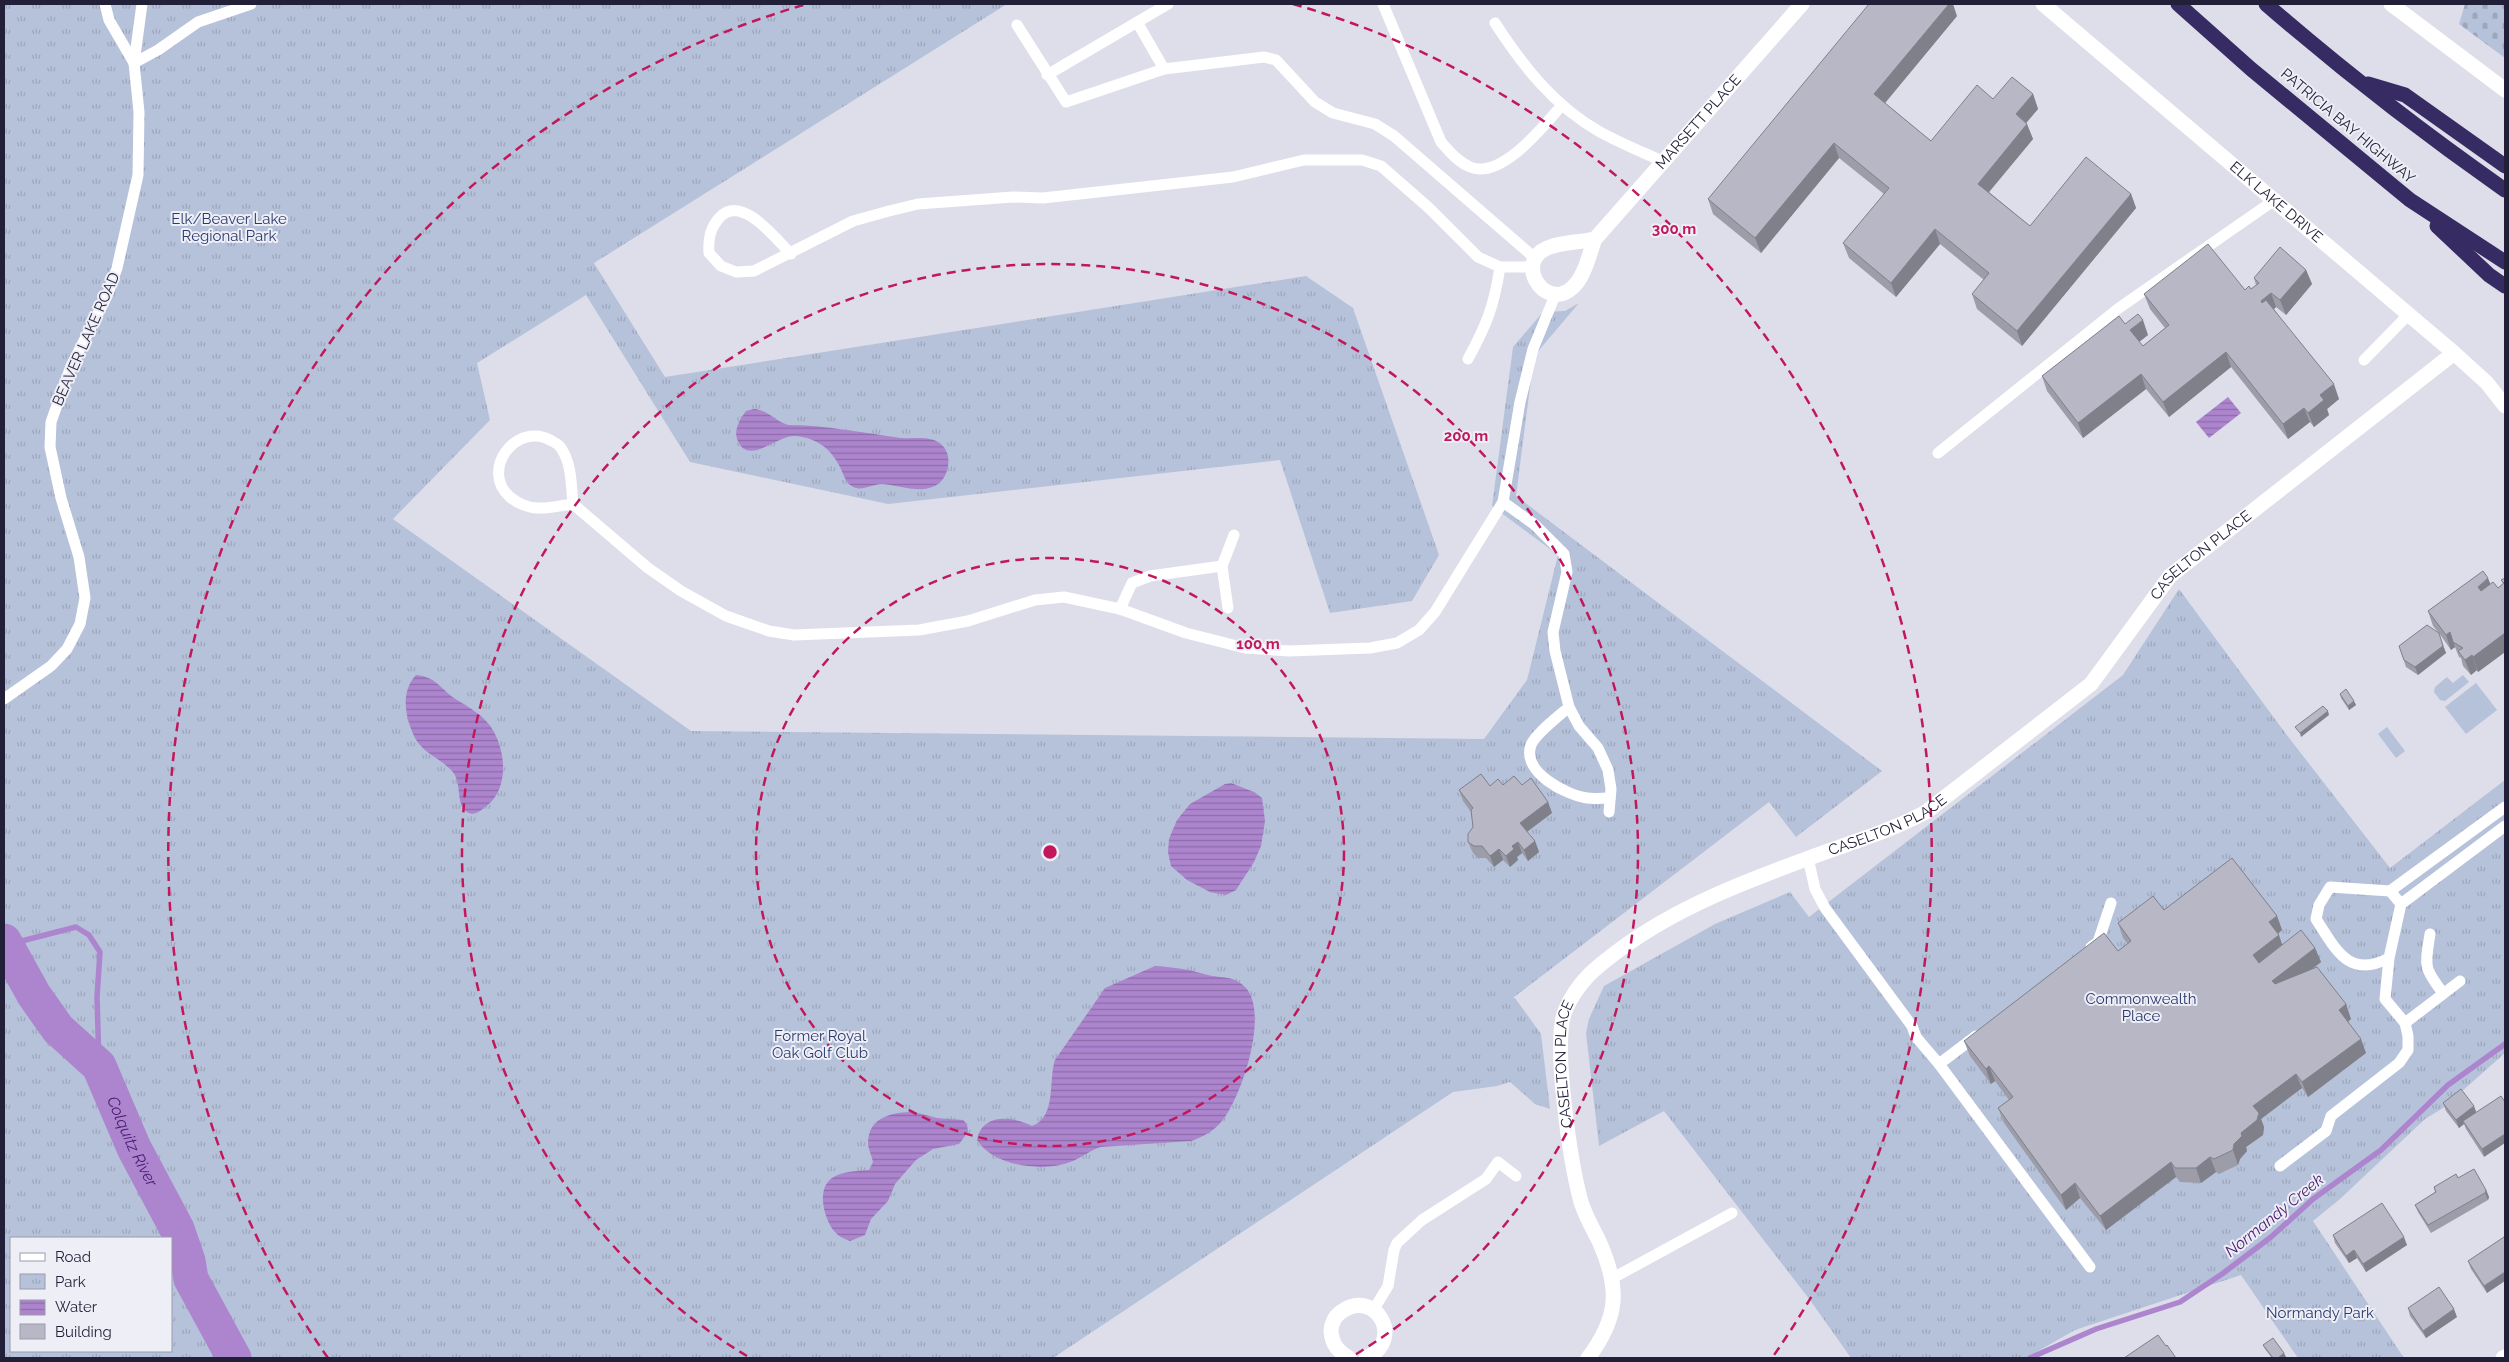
<svg xmlns="http://www.w3.org/2000/svg" width="2509" height="1362" font-family="Raleway,sans-serif">
	<defs>
		<pattern id="cemetery-stones" width="16" height="16" patternUnits="userSpaceOnUse" patternTransform="scale(1.25)"><rect width="16" height="16" fill="#b6c2da"/><path d="M2 7V4a2 2 0 0 1 4 0v3zM10 15v-3a2 2 0 0 1 4 0v3z" fill="#9ca6bc"/></pattern>
		<pattern id="park-tufts" width="24" height="20" patternUnits="userSpaceOnUse" patternTransform="scale(1.25)"><rect width="24" height="20" fill="#b6c2da"/><path d="M3 7l-1-3M5 7V3M7 7l1-3M15 17l-1-3M17 17v-4M19 17l1-3" fill="none" stroke="#9ca6bc"/></pattern>
		<pattern id="water-rules" width="6" height="5" patternUnits="userSpaceOnUse" patternTransform="scale(1.25)"><rect width="6" height="5" fill="#ac85ce"/><path d="M0 2.5h6" fill="none" stroke="#8c6ca8"/></pattern>
	</defs>
	<rect width="100%" height="100%" fill="#dddee9"/>
	<g fill="#b6c2da">
		<polygon points="2463,675 2469,682 2445,701 2440,700 2434,692 2435,687 2447,677 2453,683"/>
		<polygon points="2476,683 2497,710 2466,734 2445,707"/>
		<polygon points="2387,727 2405,751 2396,758 2378,734"/>
	</g>
	<polygon fill="url(#cemetery-stones)" points="2465,4 2505,4 2505,58 2459,24"/>
	<g fill="url(#park-tufts)" fill-rule="evenodd">
		<path d="M4 4H1007L594 263 665 377 1306 276 1353 308 1439 555 1412 601 1330 613 1280 460 888 504 690 462 586 295 477 363 490 420 393 519 691 731 1484 739 1527 680 1558 555 1492 506 1513 347 1543 312 1565 311 1579 303 1534 356 1516 496 1882 771 1796 837 1769 802 1513 998H1515L1541 1034 1550 1109 1535 1104 1510 1082 1497 1086 1453 1092 1053 1358H4ZM11 1238H171V1351H11Z"/>
		<polygon points="2179,589 2286,734 2390,868 2505,780 2505,1053 2443,1108 2425,1119 2340,1199 2313,1221 2404,1358 2298,1358 2241,1275 2075,1330 2026,1358 1851,1358 1810,1300 1664,1111 1599,1146 1586,1033 1589,1019 1604,986 1715,924 1790,892 1809,917 2123,675"/>
	</g>
	<g fill="url(#water-rules)">
		<polygon points="2228,397 2241,413 2209,438 2196,422"/>
		<path d="M754 409C768 410 775 421 788 425 825 425 864 433 901 438 914 439 927 436 938 442 951 450 951 467 943 479 928 498 901 485 882 484 870 484 860 494 849 484 845 480 843 473 840 467 831 449 817 438 796 436 777 434 748 468 737 439 734 429 740 419 746 411Z"/>
		<path d="M416 675C436 677 439 687 454 698 468 707 486 716 494 732 507 756 508 792 484 808 479 812 473 816 467 812 455 805 463 783 452 771 440 758 424 754 415 738 405 718 400 692 416 675Z"/>
		<polygon points="1231,783 1254,792 1262,798 1265,821 1261,846 1254,862 1236,890 1226,895 1210,892 1187,880 1171,866 1168,852 1169,839 1177,820 1190,804 1225,784"/>
		<path d="M1155 966C1172 967 1187 969 1204 974 1220 979 1233 974 1246 988 1269 1014 1242 1096 1222 1121 1214 1131 1203 1137 1191 1141L1101 1147C1090 1150 1083 1157 1073 1161 1045 1173 994 1167 977 1140 982 1113 1013 1116 1032 1126 1057 1117 1048 1080 1055 1060L1105 988Z"/>
		<path d="M914 1112 937 1118 963 1120 967 1124 968 1132 959 1144 933 1149 916 1160 895 1184 888 1201 871 1219 865 1235 850 1241C844 1239 838 1236 834 1231 824 1218 816 1189 832 1178 842 1171 857 1171 869 1170L873 1162C872 1156 868 1149 868 1143 868 1116 894 1112 914 1112Z"/>
	</g>
	<g fill="none" stroke-linecap="round" stroke-linejoin="round">
		<g stroke="#ac85ce" stroke-width="5.5">
			<polyline points="6,945 76,927 89,935 100,952 97,997 99,1066"/>
			<polyline points="2030,1358 2096,1329 2180,1302 2222,1274 2271,1237 2313,1199 2381,1150 2448,1085 2505,1044"/>
		</g>
		<path stroke="#ac85ce" stroke-width="35" id="s1" d="M4 941 34 995 58 1029 99 1066 134 1148 177 1229 188 1261 191 1279 234 1358"/>
		<g stroke="#fff" stroke-width="11">
			<polyline points="105,4 109,20 134,63"/>
			<path d="M1383 4 1441 142C1449 151 1458 162 1470 167 1501 180 1544 126 1562 105"/>
			<polyline points="1137,22 1164,69"/>
			<path d="M1495 23C1523 66 1554 106 1600 132 1620 143 1642 152 1662 161"/>
			<polyline points="1017,25 1066,102 1164,69 1264,57 1276,60 1315,102 1333,113 1375,124 1394,136 1536,259"/>
			<polyline points="134,63 158,50 198,22 251,4"/>
			<polyline points="1047,75 1168,4"/>
			<path d="M791 254C776 239 742 194 720 217 710 228 708 239 709 253L721 266 736 272 754 271 853 221 889 211 918 204 1013 197 1043 198 1233 177 1304 160H1362L1381 166 1429 208 1478 257 1500 267H1532"/>
			<path d="M1468 359C1487 324 1494 306 1500 267"/>
			<polyline points="2364,360 2409,314"/>
			<polyline points="1938,453 2119,308 2276,199"/>
			<polyline points="1503,502 1535,525 1564,554 1567,572 1553,632 1555,651 1569,707 1579,726 1598,748 1608,770 1611,789 1609,812"/>
			<path d="M573 504C562 505 549 509 538 508 528 508 517 503 510 497 479 470 517 420 552 441 555 443 559 444 561 448 572 464 571 485 573 504L648 568 681 591 726 616 769 631 794 635 919 630 968 621 1035 600 1064 597 1120 609 1186 633 1245 648 1289 651 1370 648 1397 643 1419 630 1435 612 1503 502 1520 402 1533 349 1556 293"/>
			<polyline points="1222,566 1228,608"/>
			<polyline points="1120,609 1132,583 1150,576 1222,566 1234,535"/>
			<polyline points="4,699 51,666 67,649 80,624 85,598 79,557 61,498 50,447 51,422 71,366 107,296 117,268 138,175 139,112 134,63 142,4"/>
			<path d="M1569 707C1559 716 1535 734 1531 745 1521 772 1566 795 1587 798 1594 799 1602 798 1610 798"/>
			<polyline points="1808,858 1815,889 1825,908 1912,1026 1916,1037 1939,1064 2090,1267"/>
			<polyline points="2390,891 2505,807"/>
			<polyline points="2401,904 2505,826"/>
			<path d="M2430 934C2425 966 2423 967 2443 993"/>
			<polyline points="2091,947 2098,942 2111,903"/>
			<polyline points="2405,1023 2460,981"/>
			<polyline points="1939,1064 1976,1036"/>
			<path d="M2280 1166 2326 1131 2331 1116 2399 1063 2408 1050V1036L2405 1023 2385 999 2389 958 2401 904 2390 891 2330 887 2319 905 2316 919C2336 950 2349 979 2389 958"/>
			<polyline points="1613,1278 1732,1213"/>
			<polyline points="1374,1309 1388,1286 1394,1250 1397,1243 1422,1220 1486,1179 1498,1162 1516,1176"/>
		</g>
		<g stroke="#fff" stroke-width="15">
			<polyline points="2391,4 2505,90"/>
			<path id="s2" d="M1595 239C1582 242 1566 242 1553 246 1510 257 1544 313 1572 288 1585 277 1589 254 1595 239L1802 4"/>
			<path d="M1349 1358C1338 1351 1332 1345 1331 1331 1331 1324 1335 1316 1341 1312 1375 1287 1406 1340 1366 1358"/>
			<path id="s3" d="M1588 1358C1619 1317 1620 1288 1599 1241 1593 1229 1585 1215 1581 1202 1571 1165 1552 1044 1565 1011 1577 982 1596 967 1622 948 1678 907 1744 882 1809 858 1849 843 1889 832 1926 812L2091 684 2170 576 2454 353"/>
			<polyline points="2503,1358 2505,1357"/>
		</g>
		<path stroke="#fff" stroke-width="15" id="s4" d="M2043 4 2454 353 2487 383 2505 406"/>
		<g stroke="#362c63" stroke-width="15">
			<polyline points="2178,4 2251,69 2410,200 2505,262"/>
			<path d="M2266 4C2342 70 2422 132 2505 190"/>
			<polyline points="2368,84 2405,95 2505,166"/>
			<polyline points="2437,226 2489,275 2505,286"/>
		</g>
	</g>
	<g fill="#9d9daa">
		<polygon points="1957,16 1885,103 1931,141 1993,99 2033,94 2038,109 2026,123 2033,139 1989,192 2030,226 2131,194 2136,208 2022,346 1977,309 1972,294 1984,280 1940,244 1896,297 1849,258 1843,243 1884,194 1839,158 1761,253 1713,214 1708,199"/>
		<polygon points="2306,270 2312,284 2286,315 2276,307 2274,309 2339,399 2327,409 2329,415 2314,427 2310,422 2288,439 2231,367 2169,417 2146,389 2083,438 2047,391 2042,376 2125,324 2148,335 2139,342 2143,346 2165,328 2150,309 2144,294 2245,290 2251,289 2256,285 2254,278"/>
		<polygon points="2505,578 2505,652 2478,672 2477,670 2471,675 2463,666 2461,658 2459,657 2455,647 2451,650 2439,633 2446,653 2418,675 2406,667 2399,646 2438,632 2433,626 2428,611 2490,584 2498,588 2503,584 2501,580"/>
		<polygon points="2340,694 2356,705 2349,710 2341,698"/>
		<polygon points="1522,785 1548,802 1552,813 1527,832 1535,841 1539,852 1528,861 1522,853 1517,857 1518,860 1510,867 1503,860 1494,867 1486,858 1478,858 1473,853 1468,842 1473,827 1471,812 1463,801 1459,790 1490,786"/>
		<polygon points="2164,910 2277,916 2282,930 2278,934 2282,945 2315,948 2321,962 2312,969 2351,1019 2348,1022 2366,1053 2308,1097 2302,1088 2261,1119 2264,1127 2263,1135 2246,1147 2247,1151 2240,1159 2238,1165 2219,1174 2216,1172 2201,1183 2180,1182 2176,1177 2106,1230 2080,1198 2066,1210 2004,1123 1998,1108 2009,1100 1995,1081 1991,1084 1970,1056 1964,1041 2118,951 2128,944 2123,938 2118,923"/>
		<polygon points="2443,1103 2476,1112 2484,1157 2466,1129 2464,1124 2459,1128 2446,1111"/>
		<polygon points="2458,1178 2486,1190 2489,1197 2488,1200 2431,1233 2418,1212 2415,1205 2435,1192 2434,1187"/>
		<polygon points="2333,1235 2407,1245 2366,1272 2357,1258 2349,1263 2335,1243"/>
		<polygon points="2504,1237 2487,1293 2471,1269 2468,1261"/>
		<polygon points="2408,1308 2457,1317 2426,1338 2410,1316"/>
		<polygon points="2263,1345 2286,1357 2284,1358 2272,1358 2265,1349"/>
	</g>
	<g fill="#80808b">
		<polygon points="1949,4 1953,4 1957,16 1880,109 1874,94"/>
		<polygon points="2033,94 2038,109 2021,129 2016,114"/>
		<polygon points="2027,124 2033,139 1984,198 1978,184"/>
		<polygon points="1834,143 1839,158 1761,253 1755,238"/>
		<polygon points="2131,194 2136,208 2022,346 2017,331"/>
		<polygon points="1935,229 1940,244 1896,297 1891,283"/>
		<polygon points="2306,270 2312,284 2286,315 2280,300"/>
		<polygon points="2271,293 2276,307 2266,316 2261,301"/>
		<polygon points="2143,320 2148,335 2135,345 2130,330"/>
		<polygon points="2226,352 2231,367 2169,417 2163,402"/>
		<polygon points="2141,374 2146,389 2083,438 2078,423"/>
		<polygon points="2334,384 2339,399 2327,409 2329,415 2314,427 2308,413 2320,395"/>
		<polygon points="2304,408 2310,422 2288,439 2283,424"/>
		<polygon points="2488,578 2494,593 2483,601 2478,587"/>
		<polygon points="2450,632 2455,647 2451,650 2446,635"/>
		<polygon points="2505,633 2505,652 2478,672 2473,657"/>
		<polygon points="2443,646 2446,653 2418,675 2415,667"/>
		<polygon points="2472,655 2477,670 2471,675 2465,660"/>
		<polygon points="2354,701 2356,705 2349,710 2348,706"/>
		<polygon points="2328,711 2329,715 2301,737 2300,733"/>
		<polygon points="1548,802 1552,813 1524,834 1520,823"/>
		<polygon points="1535,841 1539,852 1528,861 1524,850"/>
		<polygon points="1518,842 1522,853 1517,857 1518,860 1510,867 1506,856 1512,846"/>
		<polygon points="1499,849 1503,860 1494,867 1490,856"/>
		<polygon points="2277,916 2282,930 2274,937 2269,922"/>
		<polygon points="2279,935 2284,950 2258,970 2253,955"/>
		<polygon points="2315,948 2321,962 2278,996 2272,981"/>
		<polygon points="2346,1004 2351,1019 2344,1025 2339,1010"/>
		<polygon points="2361,1039 2366,1053 2308,1097 2302,1082"/>
		<polygon points="1989,1066 1995,1081 1991,1084 1986,1069"/>
		<polygon points="2296,1074 2302,1088 2261,1119 2264,1127 2263,1135 2246,1147 2247,1151 2240,1159 2238,1165 2233,1150 2234,1144 2241,1133 2253,1106"/>
		<polygon points="2474,1106 2477,1114 2463,1121 2464,1124 2459,1128 2456,1120"/>
		<polygon points="2505,1134 2505,1143 2484,1157 2482,1149"/>
		<polygon points="2210,1157 2216,1172 2201,1183 2196,1168"/>
		<polygon points="2171,1162 2176,1177 2106,1230 2100,1216"/>
		<polygon points="2075,1183 2080,1198 2066,1210 2061,1195"/>
		<polygon points="2486,1190 2489,1197 2488,1200 2485,1193"/>
		<polygon points="2404,1237 2407,1245 2366,1272 2363,1264"/>
		<polygon points="2354,1250 2357,1258 2349,1263 2346,1256"/>
		<polygon points="2505,1272 2505,1281 2487,1293 2484,1286"/>
		<polygon points="2454,1309 2457,1317 2426,1338 2423,1331"/>
		<polygon points="2284,1353 2286,1357 2284,1358 2278,1358"/>
	</g>
	<g fill="#b7b7c6" stroke="#80808b">
		<polygon points="1869,4 1949,4 1874,94 1931,141 1977,85 1993,99 2012,77 2033,94 2016,114 2027,124 1978,184 2030,226 2086,157 2131,194 2017,331 1972,294 1989,273 1935,229 1891,283 1843,243 1889,188 1834,143 1755,238 1708,199"/>
		<polygon points="2208,244 2245,290 2249,286 2251,289 2259,283 2254,278 2280,247 2306,270 2280,300 2271,293 2261,301 2262,303 2266,300 2334,384 2320,395 2324,400 2308,413 2304,408 2283,424 2226,352 2163,402 2141,374 2078,423 2042,376 2119,316 2125,324 2138,314 2143,320 2130,330 2143,346 2169,325 2144,294"/>
		<polygon points="2483,571 2488,578 2478,587 2481,591 2493,582 2498,588 2504,583 2501,580 2505,578 2505,633 2473,657 2472,655 2465,660 2458,651 2463,648 2453,642 2450,632 2446,635 2428,611"/>
		<polygon points="2427,625 2439,633 2443,646 2415,667 2404,660 2399,646"/>
		<polygon points="2346,689 2354,701 2348,706 2340,694"/>
		<polygon points="2323,706 2328,711 2300,733 2295,727"/>
		<polygon points="1481,774 1490,786 1498,779 1503,785 1514,776 1522,785 1531,778 1548,802 1520,823 1535,841 1524,850 1518,842 1512,846 1514,849 1506,856 1499,849 1490,856 1482,846 1474,846 1468,842 1468,834 1473,827 1471,810 1473,808 1459,790"/>
		<polygon points="2232,858 2277,916 2269,922 2279,935 2253,955 2259,963 2301,930 2315,948 2272,981 2275,984 2317,967 2346,1004 2339,1010 2361,1039 2302,1082 2296,1074 2253,1106 2259,1113 2257,1120 2241,1133 2242,1136 2234,1144 2233,1150 2214,1159 2210,1157 2196,1168 2175,1168 2171,1162 2100,1216 2075,1183 2061,1195 1998,1108 2013,1097 1989,1066 1986,1069 1964,1041 2104,933 2118,951 2131,941 2118,923 2153,896 2164,910"/>
		<polygon points="2461,1089 2474,1106 2456,1120 2443,1103"/>
		<polygon points="2501,1096 2505,1102 2505,1134 2482,1149 2463,1121"/>
		<polygon points="2474,1169 2486,1190 2485,1193 2428,1225 2415,1205 2436,1192 2434,1187 2456,1174 2458,1178"/>
		<polygon points="2382,1203 2404,1237 2363,1264 2354,1250 2346,1256 2333,1235"/>
		<polygon points="2504,1237 2505,1239 2505,1272 2484,1286 2468,1261"/>
		<polygon points="2439,1287 2454,1309 2423,1331 2408,1308"/>
		<polygon points="2158,1335 2166,1346 2167,1345 2176,1358 2124,1358"/>
		<polygon points="2273,1338 2284,1353 2278,1358 2273,1358 2263,1345"/>
	</g>
	<g fill="none" stroke="#c2185b" stroke-width="2.5" stroke-dasharray="9 6">
		<circle cx="1050" cy="852" r="294"/>
		<path d="M747 1356A588 588 0 1 1 1353 1356"/>
		<path d="M328 1358A882 882 0 0 1 807 4M1293 4A882 882 0 0 1 1772 1358"/>
	</g>
	<g text-anchor="middle" stroke-width="4" stroke-linejoin="round" paint-order="stroke">
		<g font-size="15" fill="#221f38" stroke="#edeef6">
			<text dy="5" stroke="none"><textPath href="#s2" startOffset="342">MARSETT PLACE</textPath></text>
			<text transform="translate(2348 126) rotate(40)" y="5">PATRICIA BAY HIGHWAY</text>
			<text dy="5" stroke="none"><textPath href="#s4" startOffset="306">ELK LAKE DRIVE</textPath></text>
			<text transform="translate(86 339) rotate(-66)" y="5">BEAVER LAKE ROAD</text>
			<text dy="5" stroke="none"><textPath href="#s3" startOffset="1161">CASELTON PLACE</textPath></text>
			<text dy="5" stroke="none"><textPath href="#s3" startOffset="741">CASELTON PLACE</textPath></text>
			<text dy="5" stroke="none"><textPath href="#s3" startOffset="308">CASELTON PLACE</textPath></text>
		</g>
		<g font-size="15" fill="#2b3a6d" stroke="#edeef6">
			<text x="229" y="224">Elk/Beaver Lake<tspan x="229" dy="17">Regional Park</tspan></text>
			<text x="2141" y="1004">Commonwealth<tspan x="2141" dy="17">Place</tspan></text>
			<text x="820" y="1041">Former Royal<tspan x="820" dy="17">Oak Golf Club</tspan></text>
			<text x="2320" y="1318">Normandy Park</text>
		</g>
		<g font-size="16" font-style="italic" fill="#4b1b71" stroke="#edeef6">
			<text dy="6" stroke="none"><textPath href="#s1" startOffset="241">Colquitz River</textPath></text>
			<text transform="translate(2274 1215) rotate(-39)" y="6">Normandy Creek</text>
		</g>
	</g>
	<circle cx="1050" cy="852" r="8" fill="#c2185b" stroke="#edeef6" stroke-width="2.5"/>
	<g font-size="15" text-anchor="middle" font-weight="bold" fill="#c2185b" stroke="#edeef6" stroke-width="4" stroke-linejoin="round" paint-order="stroke">
		<text x="1674" y="234">300 m</text>
		<text x="1466" y="441">200 m</text>
		<text x="1258" y="649">100 m</text>
	</g>
	<rect width="2509" height="1362" fill="none" stroke="#221f38" stroke-width="10"/>
	<rect x="10" y="1237" width="162" height="115" fill="#edeef6" stroke="#9c9baa"/>
	<rect x="20" y="1253" width="25" height="8" fill="#ffffff" stroke="#9c9baa"/>
	<text x="55" y="1262" font-size="15" fill="#221f38">Road</text>
	<rect x="20" y="1274" width="25" height="15" fill="url(#park-tufts)" stroke="#9c9baa"/>
	<text x="55" y="1287" font-size="15" fill="#221f38">Park</text>
	<rect x="20" y="1300" width="25" height="15" fill="url(#water-rules)" stroke="#9c9baa"/>
	<text x="55" y="1312" font-size="15" fill="#221f38">Water</text>
	<rect x="20" y="1324" width="25" height="15" fill="#b7b7c6" stroke="#9c9baa"/>
	<text x="55" y="1337" font-size="15" fill="#221f38">Building</text>
</svg>
